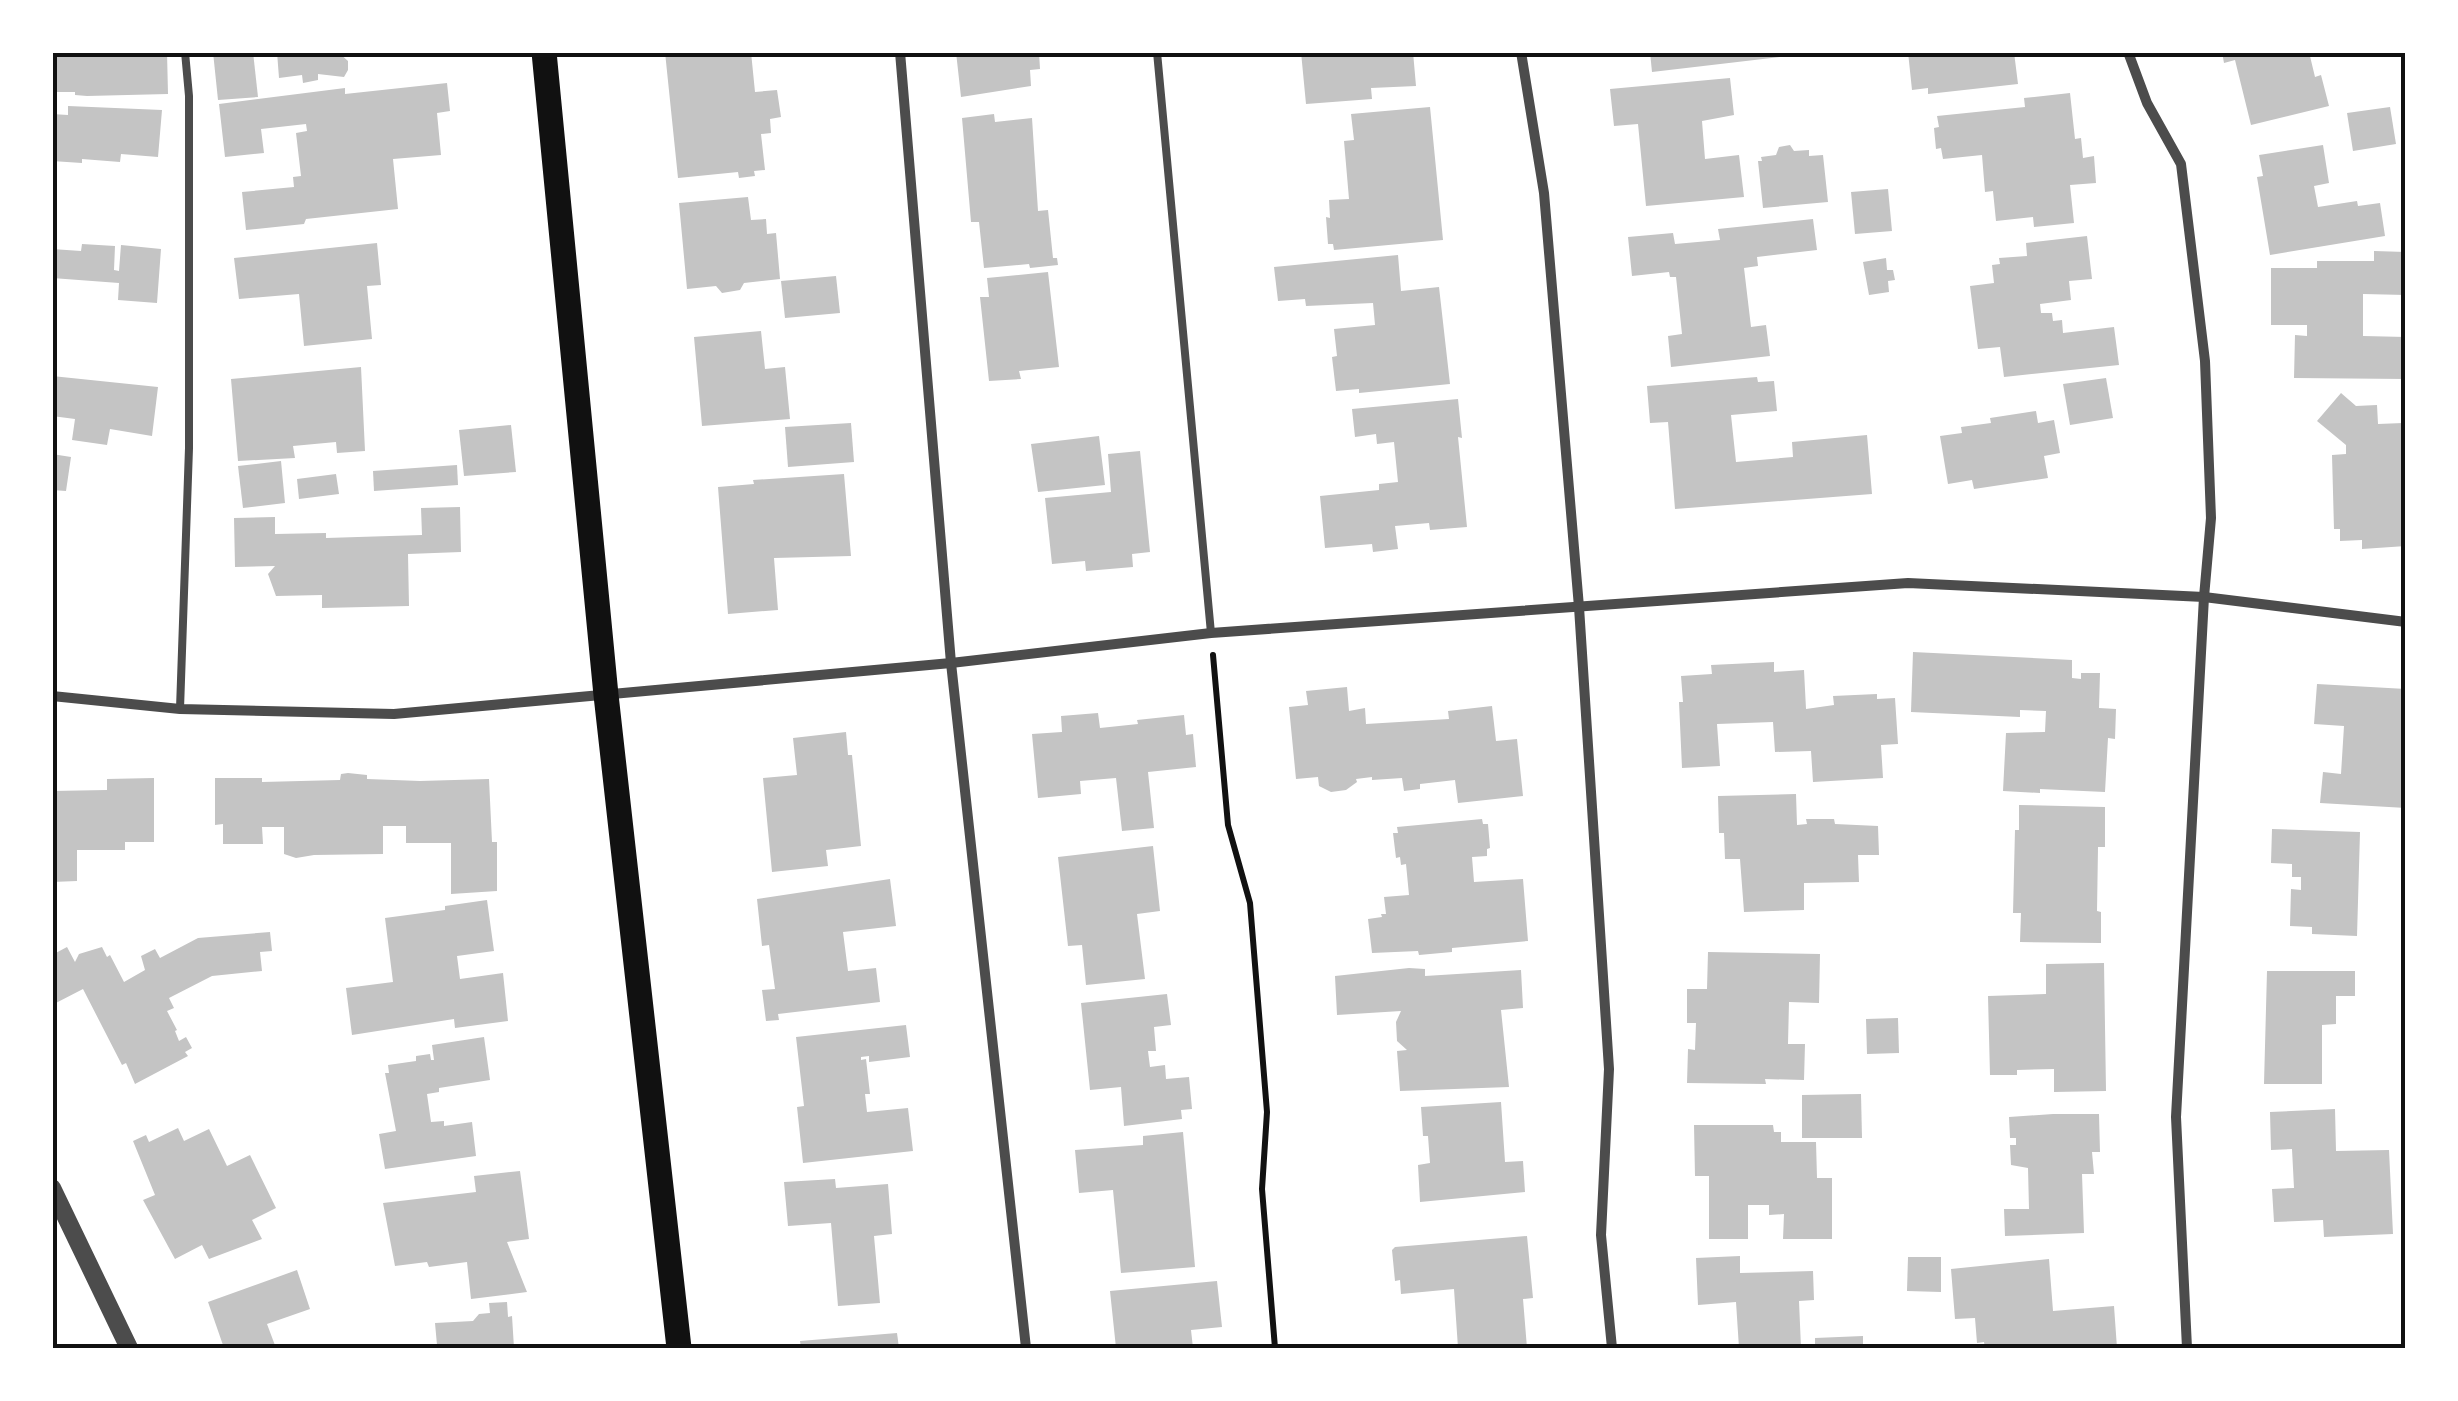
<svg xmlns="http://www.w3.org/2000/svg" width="2458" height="1401" font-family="Overpass,sans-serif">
	<rect width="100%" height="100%" fill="#fff"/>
	<g fill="#c4c4c4">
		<polygon points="52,52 167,52 168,94 87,96 75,95 75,92 52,92"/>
		<polygon points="213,52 253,52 258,97 218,100"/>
		<polygon points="277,52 338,52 348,61 348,70 344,77 318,74 318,80 303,83 302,75 279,78"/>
		<polygon points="665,52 751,52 755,92 777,90 781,117 770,119 771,133 761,134 765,170 754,171 755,176 739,178 738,172 678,178"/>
		<polygon points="956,52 1039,52 1040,69 1030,70 1031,86 961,97"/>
		<polygon points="1301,52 1413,52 1416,86 1371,88 1372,99 1306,104"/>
		<polygon points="1650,52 1787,52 1788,56 1652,72"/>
		<polygon points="1908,52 2014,52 2018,84 1928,94 1928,88 1912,90"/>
		<polygon points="2222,52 2309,52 2315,77 2321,75 2329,106 2251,125 2235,60 2224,63"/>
		<polygon points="1730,78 1734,115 1702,121 1705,159 1739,155 1744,197 1646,206 1638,124 1614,126 1610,89"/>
		<polygon points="447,83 450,111 437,113 441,155 393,159 398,209 306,219 304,224 246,230 242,192 294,187 293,177 301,176 296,133 307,131 306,124 261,129 264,153 225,157 219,104 345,88 345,94"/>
		<polygon points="2070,93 2075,139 2081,138 2083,158 2094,156 2096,183 2070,185 2074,223 2034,227 2033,217 1996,221 1993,191 1985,192 1982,155 1943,159 1941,148 1936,149 1934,128 1939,127 1937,116 2025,107 2024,98"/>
		<polygon points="68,106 162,110 158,157 121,154 120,162 82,159 82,163 52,161 52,114 68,115"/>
		<polygon points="1430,107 1443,240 1334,250 1333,244 1328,244 1326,217 1330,218 1329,200 1349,199 1344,141 1354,140 1351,114"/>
		<polygon points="2390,107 2396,144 2353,151 2347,113"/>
		<polygon points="994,114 995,122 1032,118 1038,211 1048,210 1053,258 1057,258 1058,265 1030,268 1029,264 984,268 979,222 971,222 962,118"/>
		<polygon points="1790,145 1794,151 1809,150 1809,156 1823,155 1828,202 1763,208 1758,161 1762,161 1761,157 1776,155 1779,147"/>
		<polygon points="2323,145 2329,183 2314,186 2318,207 2357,201 2358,206 2380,203 2385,236 2270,255 2257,177 2263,176 2259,155"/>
		<polygon points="1888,189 1892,231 1855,234 1851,192"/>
		<polygon points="748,197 751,220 766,219 767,234 776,233 780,279 744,283 740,290 722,293 716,286 687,289 679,203"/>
		<polygon points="1813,219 1817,250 1757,257 1758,266 1744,268 1751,327 1766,325 1770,356 1671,367 1668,336 1682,334 1676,277 1670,277 1669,272 1632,276 1628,237 1673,233 1675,244 1720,240 1718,229"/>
		<polygon points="2087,236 2092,279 2069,281 2071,300 2040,304 2041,313 2052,313 2053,321 2062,320 2063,333 2114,327 2119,365 2004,377 2000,347 1978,349 1970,286 1994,283 1992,265 2000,264 1999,258 2027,256 2026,243"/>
		<polygon points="377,243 381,285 367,286 372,339 304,346 299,294 239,299 234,258"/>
		<polygon points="82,244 115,246 114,270 119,271 121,245 161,249 157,303 118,300 119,283 52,278 52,249 81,251"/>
		<polygon points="2374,251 2406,252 2406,295 2363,294 2363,336 2406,337 2406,379 2294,378 2295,335 2307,336 2307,325 2271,325 2271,268 2317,268 2317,261 2374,261"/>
		<polygon points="1398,255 1401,291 1439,287 1450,384 1359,393 1359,389 1336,391 1332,357 1337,356 1334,329 1375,325 1373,303 1306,306 1305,299 1278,301 1274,267"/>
		<polygon points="1886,258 1887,270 1893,270 1895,280 1888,281 1889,292 1869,295 1863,262"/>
		<polygon points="1048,272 1059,367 1019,371 1021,379 989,381 980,297 989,297 987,278"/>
		<polygon points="836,276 840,313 785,318 781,281"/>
		<polygon points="761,331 765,369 785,367 790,419 702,426 694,337"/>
		<polygon points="361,367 365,451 337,453 336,442 293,446 295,458 238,461 231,379"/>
		<polygon points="52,376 158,387 152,436 110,429 107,445 72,440 75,419 52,416"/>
		<polygon points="1757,377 1758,382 1774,381 1777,411 1731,415 1736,462 1793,457 1792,442 1867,435 1872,494 1675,509 1668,422 1650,423 1647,386"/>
		<polygon points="2106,378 2113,418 2070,425 2063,384"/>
		<polygon points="2341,393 2356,406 2377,405 2378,424 2403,423 2406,546 2362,549 2362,540 2340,541 2340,529 2334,529 2332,455 2346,454 2346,445 2317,421"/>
		<polygon points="1458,399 1462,438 1458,437 1467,527 1430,530 1429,523 1395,526 1398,549 1373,552 1372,544 1325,548 1320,496 1379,490 1379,484 1398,482 1394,442 1377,444 1376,434 1355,437 1352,409"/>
		<polygon points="2036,411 2038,423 2054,420 2060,453 2044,456 2048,478 1974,489 1972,480 1948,484 1940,436 1962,433 1961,427 1991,423 1990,418"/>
		<polygon points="851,423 854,462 788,467 785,427"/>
		<polygon points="511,425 516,472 464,476 459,430"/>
		<polygon points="1099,436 1105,485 1038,492 1031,444"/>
		<polygon points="1140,451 1150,552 1132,554 1133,567 1086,571 1085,561 1052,564 1045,498 1111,492 1108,454"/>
		<polygon points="52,454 71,457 66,491 52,490"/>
		<polygon points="281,461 285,503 243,508 238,466"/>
		<polygon points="457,465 458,485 374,491 373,471"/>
		<polygon points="336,474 339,494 299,499 297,479"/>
		<polygon points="844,474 851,556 774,558 778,610 728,614 718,487 754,484 753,480"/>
		<polygon points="460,507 461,552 408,554 409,606 322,608 322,595 276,596 268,574 275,566 235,567 234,518 275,517 275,534 326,533 326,538 422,535 421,508"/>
		<polygon points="1913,652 2072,660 2072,678 2081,679 2081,673 2100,673 2099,708 2116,709 2115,739 2108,738 2105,792 2040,789 2040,793 2003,791 2006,733 2045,732 2046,711 2020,710 2020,717 1911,712"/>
		<polygon points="1774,662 1774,672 1804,670 1806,709 1834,705 1833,696 1877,694 1877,699 1895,698 1898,744 1881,745 1883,778 1813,782 1811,751 1775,752 1773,722 1717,724 1720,766 1682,768 1679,702 1683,702 1681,676 1712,674 1711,665"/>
		<polygon points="2317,684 2406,689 2406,808 2320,803 2323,772 2341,774 2344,726 2314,724"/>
		<polygon points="1347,687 1349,711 1365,708 1366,724 1449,719 1448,711 1492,706 1496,741 1517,739 1523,796 1458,803 1455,780 1420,784 1420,789 1404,791 1402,778 1372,780 1372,777 1356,779 1357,782 1346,790 1331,792 1319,786 1318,777 1296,779 1289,707 1308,705 1306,691"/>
		<polygon points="1098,713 1100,728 1138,724 1137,720 1184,715 1186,735 1193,734 1196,767 1148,772 1154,828 1122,831 1116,778 1080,781 1081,794 1038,798 1032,734 1062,732 1061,716"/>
		<polygon points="846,732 848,755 852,755 861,846 826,850 828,866 772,872 763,778 797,775 793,738"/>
		<polygon points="348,773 367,775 367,779 420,781 489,779 492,842 497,842 497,891 451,894 451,843 406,843 406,826 383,826 383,854 314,855 296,858 284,854 284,827 262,827 263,844 223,844 223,824 215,825 215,778 262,778 262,782 340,780 341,774"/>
		<polygon points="154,778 154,842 125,842 125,850 77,850 77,881 52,882 52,791 107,790 107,779"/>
		<polygon points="1796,794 1797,825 1807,824 1806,819 1834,819 1835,824 1878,826 1879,855 1858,855 1859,882 1804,883 1804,910 1744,912 1740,859 1725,859 1724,833 1719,833 1718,796"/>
		<polygon points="2019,805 2105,807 2105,847 2098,847 2097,911 2101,912 2101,943 2020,942 2021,913 2013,913 2015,830 2019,830"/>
		<polygon points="1482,819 1483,824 1488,824 1490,848 1487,849 1487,856 1472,857 1474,882 1523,879 1528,941 1452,948 1452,952 1419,955 1418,951 1372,953 1368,919 1382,917 1381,914 1386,914 1384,897 1409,895 1406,864 1401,865 1400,857 1396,858 1393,833 1398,833 1397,827"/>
		<polygon points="2272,829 2360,832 2357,936 2312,934 2312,927 2290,926 2291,889 2301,890 2301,877 2292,877 2292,864 2271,863"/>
		<polygon points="1153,846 1160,911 1137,914 1145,979 1086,985 1082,945 1068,946 1058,857"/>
		<polygon points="890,879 896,926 843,932 848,971 876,968 880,1002 778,1014 779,1020 766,1021 762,990 775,989 769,945 762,946 757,899"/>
		<polygon points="487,900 494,951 457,956 460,979 503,973 508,1021 455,1028 454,1019 352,1035 346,988 393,982 385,918 445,910 445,906"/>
		<polygon points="270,932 272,951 260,952 262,971 212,976 169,998 174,1008 167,1011 177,1030 175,1031 179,1041 186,1037 192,1048 185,1052 188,1056 135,1084 126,1063 122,1065 83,989 52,1005 52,955 67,947 75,962 79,954 102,947 107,957 110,955 124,982 145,970 141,956 155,949 160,958 198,938"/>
		<polygon points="1708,952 1820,954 1819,1003 1789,1002 1788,1044 1805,1044 1804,1080 1765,1079 1766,1084 1687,1083 1688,1049 1695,1050 1696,1023 1687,1023 1687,989 1707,989"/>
		<polygon points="2104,963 2106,1091 2054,1092 2054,1069 2017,1070 2017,1075 1990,1075 1988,996 2046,994 2046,964"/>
		<polygon points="1409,968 1425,969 1425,976 1521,970 1523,1008 1501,1010 1509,1087 1400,1091 1397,1051 1407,1050 1397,1041 1396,1022 1401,1011 1337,1015 1335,976"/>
		<polygon points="2267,971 2355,971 2355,996 2336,996 2336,1024 2322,1025 2322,1084 2264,1084"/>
		<polygon points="1167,994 1171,1025 1154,1027 1156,1051 1148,1051 1150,1067 1165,1065 1166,1079 1189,1077 1192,1109 1181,1110 1182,1119 1124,1126 1121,1087 1090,1090 1081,1003"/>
		<polygon points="1898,1018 1899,1053 1867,1054 1866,1019"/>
		<polygon points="906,1025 910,1057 869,1062 869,1056 861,1057 861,1060 866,1059 870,1094 865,1094 867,1112 908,1108 913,1151 803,1163 797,1107 804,1106 796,1037"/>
		<polygon points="484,1037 490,1080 439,1088 439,1092 427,1094 431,1122 444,1121 444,1126 472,1122 476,1156 385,1169 379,1134 396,1131 385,1073 389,1073 388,1065 416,1061 416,1056 430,1054 431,1060 434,1060 432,1045"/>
		<polygon points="1861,1094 1862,1138 1802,1138 1802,1095"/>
		<polygon points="1501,1102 1505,1162 1523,1161 1525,1192 1420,1202 1418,1165 1430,1163 1428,1136 1423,1136 1421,1107"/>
		<polygon points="2335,1109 2336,1151 2389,1150 2393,1234 2324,1237 2323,1220 2274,1222 2272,1189 2294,1188 2292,1149 2271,1150 2270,1112"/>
		<polygon points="2053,1114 2099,1114 2100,1152 2092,1152 2094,1174 2082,1174 2084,1233 2005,1236 2004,1209 2029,1209 2028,1168 2011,1165 2010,1145 2016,1145 2016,1138 2010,1138 2009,1117"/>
		<polygon points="1694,1125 1773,1125 1774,1132 1781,1132 1781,1142 1816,1142 1817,1178 1832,1178 1832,1239 1783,1239 1784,1214 1769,1215 1769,1205 1748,1205 1748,1239 1709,1239 1709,1176 1695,1176"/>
		<polygon points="178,1128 184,1141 209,1129 227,1166 250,1155 276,1208 252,1220 262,1239 209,1259 202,1245 175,1259 143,1200 155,1195 133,1141 146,1135 149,1142"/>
		<polygon points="1183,1132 1195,1267 1121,1273 1113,1190 1079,1193 1075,1150 1143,1145 1143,1136"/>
		<polygon points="520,1171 529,1239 507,1242 527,1292 471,1299 467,1262 429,1267 427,1262 395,1266 383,1203 476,1192 474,1176"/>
		<polygon points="835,1179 836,1188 888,1184 892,1234 874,1236 880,1303 838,1306 831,1223 788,1226 784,1182"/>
		<polygon points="1527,1236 1533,1298 1523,1299 1527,1348 1458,1348 1454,1289 1401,1294 1400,1280 1395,1281 1392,1250 1395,1247"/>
		<polygon points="1740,1256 1740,1273 1813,1271 1814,1300 1799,1301 1801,1348 1739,1348 1736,1302 1698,1305 1696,1258"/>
		<polygon points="1908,1257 1941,1257 1941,1292 1907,1291"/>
		<polygon points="2049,1259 2053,1311 2114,1306 2117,1348 1985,1348 1984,1342 1977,1343 1975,1318 1955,1319 1951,1269"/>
		<polygon points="297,1270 310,1309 267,1324 276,1348 224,1348 208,1302"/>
		<polygon points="1217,1281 1222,1327 1191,1330 1193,1348 1116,1348 1110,1291"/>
		<polygon points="507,1302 508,1317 512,1316 514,1348 425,1348 425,1346 437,1345 435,1323 473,1321 479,1314 490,1313 489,1303"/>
		<polygon points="897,1333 899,1348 801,1348 800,1341"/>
		<polygon points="1863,1336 1863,1348 1815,1348 1815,1338"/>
	</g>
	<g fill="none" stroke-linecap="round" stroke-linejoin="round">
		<polyline stroke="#111" stroke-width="6" points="1213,655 1228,825 1250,903 1267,1112 1262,1189 1275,1348"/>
		<g stroke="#4c4c4c" stroke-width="8">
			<polyline points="1157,52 1211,633"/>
			<polyline points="180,709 189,448 189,96 185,52"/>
		</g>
		<g stroke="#4c4c4c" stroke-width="10">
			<polyline points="900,52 951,663 1026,1348"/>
			<polyline points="1521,52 1544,193 1579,607 1609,1069 1601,1235 1612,1348"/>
			<polyline points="2128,52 2147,103 2181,164 2205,361 2211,518 2204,597 2176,1117 2187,1348"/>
			<polyline points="52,696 180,709 394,714 951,663 1211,633 1908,583 2204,597 2406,622"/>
		</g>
		<polyline stroke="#4c4c4c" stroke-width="18" points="52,1188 129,1348"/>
		<polyline stroke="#111" stroke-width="25" points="544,52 606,695 679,1348"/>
	</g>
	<rect width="2458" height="1401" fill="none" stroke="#ffffff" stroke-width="110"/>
	<rect x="55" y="55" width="2348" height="1291" fill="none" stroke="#111" stroke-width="4"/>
</svg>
